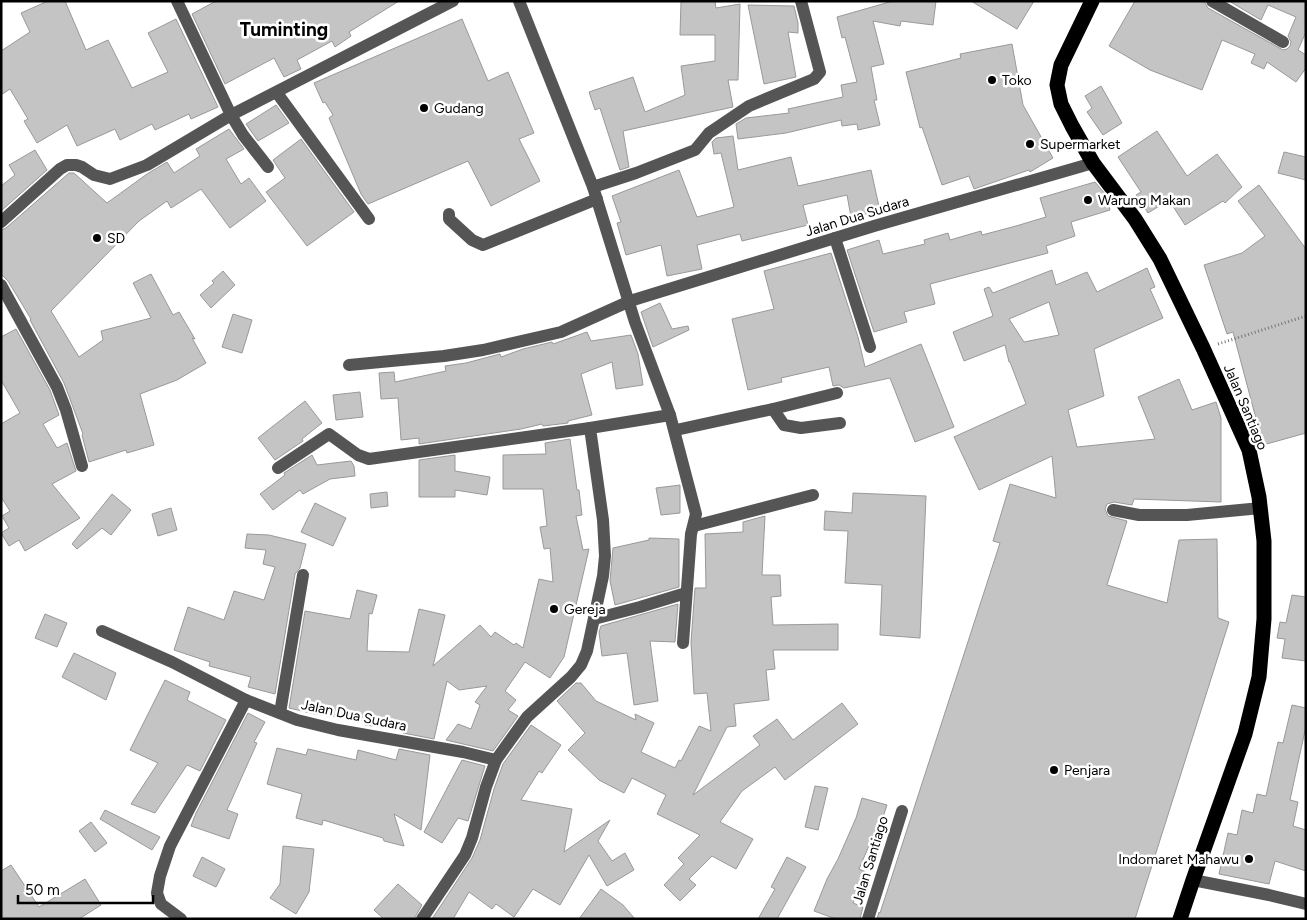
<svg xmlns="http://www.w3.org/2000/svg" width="1307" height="920" font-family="Figtree,sans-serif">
	<rect width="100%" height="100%" fill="#fff"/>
	<g fill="#c4c4c4" stroke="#999" fill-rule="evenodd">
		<polygon points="48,1 65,1 86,50 108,40 132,88 168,72 148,33 176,19 218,107 191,119 189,114 155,130 152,124 120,140 115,129 77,146 67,125 37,143 24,121 28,119 10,89 1,95 1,51 30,32 21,13"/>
		<polygon points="216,1 399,1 349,32 351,36 335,47 332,41 297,60 301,69 284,77 274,58 225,84 192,14"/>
		<polygon points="681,1 715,1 716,8 740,4 738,80 728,80 733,107 623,131 629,167 620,170 600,108 595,110 589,92 633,77 645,112 685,95 681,66 715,61 715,35 680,35"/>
		<polygon points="893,1 936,1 933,25 901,21 900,26 873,21 884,64 871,67 877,100 874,100 880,125 858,130 857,124 842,126 841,120 786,133 738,139 736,124 746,118 789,113 788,109 843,97 841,85 857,82 845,37 842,38 837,17"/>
		<polygon points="971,1 1034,1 1017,29"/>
		<polygon points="1135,1 1204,1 1208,8 1283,50 1287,49 1290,46 1291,42 1288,36 1296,17 1268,5 1261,20 1229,1 1306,1 1306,32 1298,50 1306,55 1306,68 1296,82 1267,62 1264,69 1251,63 1255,54 1222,40 1202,90 1150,70 1109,46"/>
		<polygon points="748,5 794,6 798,23 798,33 788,32 796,77 764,84"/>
		<polygon points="462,19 488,81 508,72 534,133 519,139 540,181 491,206 468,161 368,204 361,194 329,118 333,115 325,102 323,103 314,83"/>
		<polygon points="1012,44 1023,105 1053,158 1030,172 1029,170 974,189 969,176 942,185 922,127 920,128 906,72 961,58 960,54"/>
		<polygon points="1101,86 1122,123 1103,135 1087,112 1092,108 1085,96"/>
		<polygon points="276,105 289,123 258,141 246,124"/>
		<polygon points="229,129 244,149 226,159 241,184 249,178 266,201 230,228 201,189 171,208 167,201 139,221 51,311 79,357 103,340 101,331 151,318 133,283 151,274 173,315 179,312 195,339 192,338 206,363 177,380 140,394 154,445 127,453 126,450 89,462 82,435 83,434 64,383 30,320 31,319 8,281 1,274 1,230 6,228 69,173 74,173 107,203 147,174 167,162 174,173 200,156 196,149"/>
		<polygon points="1157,131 1187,176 1217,154 1242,187 1225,203 1223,201 1185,225 1169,200 1148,213 1136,195 1141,192 1118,157"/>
		<polygon points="733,136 738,170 791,157 798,186 871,170 880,211 851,217 847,195 803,205 808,225 742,241 740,234 697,245 702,269 667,276 661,245 626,255 617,223 621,222 612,196 679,170 697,217 734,207 721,153 714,154 712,142 716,138"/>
		<polygon points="301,139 354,212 307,246 266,192 285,178 273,160"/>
		<polygon points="35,150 47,170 1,211 1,186 15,175 9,165"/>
		<polygon points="1284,152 1306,157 1306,180 1278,173"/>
		<polygon points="1095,182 1106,195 1110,210 1071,222 1075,236 1046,246 1048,253 930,284 935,304 904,312 907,322 874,332 847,250 879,240 883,254 925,244 924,240 948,233 950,240 981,231 982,235 1016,226 1046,217 1040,198"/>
		<polygon points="1259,185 1306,249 1306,433 1263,445 1233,332 1227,334 1204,265 1242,253 1265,236 1238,201"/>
		<polygon points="831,253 858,337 865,367 921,344 954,427 915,442 890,378 844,388 839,385 833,386 829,367 781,378 782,382 748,390 732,319 774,309 764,271"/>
		<path d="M1147 268 1155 287 1150 289 1163 318 1094 349 1104 396 1068 410 1077 447 1155 439 1138 397 1179 379 1192 410 1216 402 1221 418V502L1134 499 1132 505 1114 502 1107 504 1105 509 1108 516 1127 521 1107 585 1167 603 1179 540 1217 539 1218 618 1229 622 1135 919H877L879 912 880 913 1000 543 993 541 1010 484 1056 498 1052 456 979 490 954 437 1026 404 1010 362H1009L1005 345 964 361 953 332 993 316 984 289 989 287 993 293 1052 270 1056 285 1087 272 1097 292ZM1049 302 1059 335 1024 342 1009 319Z"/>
		<polygon points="223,271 235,285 211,308 200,295 214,283 212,281"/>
		<polygon points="660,303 672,329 688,326 689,330 653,347 641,312"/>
		<polygon points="233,314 252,320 242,353 222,347"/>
		<polygon points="16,329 50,390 59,415 43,424 57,448 67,443 76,471 52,484 80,518 25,551 19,540 9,546 1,533 9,528 2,516 10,511 1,497 1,424 20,413 1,380 1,337"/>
		<polygon points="587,332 591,341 631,335 638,354 643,385 616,389 612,362 581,374 592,415 568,421 568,423 543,426 542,424 521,429 419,444 419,438 401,440 398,398 381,399 379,373 394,372 395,382 446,371 445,366 466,363 500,354 501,357 523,349 552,342 553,344"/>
		<polygon points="360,392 363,417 336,420 333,395"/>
		<polygon points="305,401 322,423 302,439 303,441 275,460 258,438"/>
		<polygon points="570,439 577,490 579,490 582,515 576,516 583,550 589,549 564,657 550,678 525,662 505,691 516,700 508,710 518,716 493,751 446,740 458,724 471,729 480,705 475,702 487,686 459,690 447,681 434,739 403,733 404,730 365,725 365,721 315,714 289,708 305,611 350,619 357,590 377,595 372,614 369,613 367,651 409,652 419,609 445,615 433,666 480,625 491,637 495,632 514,645 516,643 523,648 539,579 553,582 550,548 544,549 540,527 547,526 543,489 503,489 503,455 546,454 545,443"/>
		<polygon points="312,455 317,465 351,461 354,466 355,476 330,479 303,494 300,490 273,510 260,494 285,475 284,473"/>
		<polygon points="455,455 455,471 490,477 487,495 455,490 455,497 419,497 419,460"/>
		<polygon points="680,485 680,513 661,515 656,488"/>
		<polygon points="387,492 388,506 371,508 370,494"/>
		<polygon points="853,493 926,496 920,638 880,635 882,585 845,583 848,531 824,530 825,511 852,513"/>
		<polygon points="112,494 131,510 111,535 102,528 77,549 72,544"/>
		<polygon points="315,503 346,518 333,546 301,532"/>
		<polygon points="171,508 177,530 158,536 152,514"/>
		<polygon points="765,516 762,575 780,575 781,596 771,597 773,625 838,624 838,650 773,650 775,669 766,670 769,700 734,704 736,726 727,727 693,795 760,745 753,736 777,719 793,740 842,703 858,724 785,780 775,767 742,791 720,822 753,839 736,869 712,856 689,879 696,885 680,901 664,885 684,864 678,858 700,835 657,814 666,795 632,778 624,793 599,780 568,750 585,733 557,701 576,683 581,683 596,701 636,720 635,714 654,723 641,752 675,768 679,760 681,761 699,726 711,731 707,693 694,694 691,642 695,588 706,588 705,534 743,532 743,522"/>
		<polygon points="247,534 269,535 306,544 300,568 295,574 275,694 248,687 251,677 209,666 210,662 174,650 188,607 224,620 234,591 264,600 275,567 263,564 266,550 245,548"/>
		<polygon points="649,538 679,539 679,587 615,605 610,581 613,548 649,540"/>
		<polygon points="1292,595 1306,597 1306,661 1282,658 1285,639 1277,638 1280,622 1286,623"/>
		<polygon points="678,604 675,642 650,641 658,701 634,705 627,653 602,656 599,632 601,626"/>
		<polygon points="45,614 67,623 57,647 35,638"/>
		<polygon points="74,653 116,673 106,700 62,677"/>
		<polygon points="165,680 190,692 187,700 226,720 200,771 187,765 155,813 131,804 158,763 130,750"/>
		<polygon points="1292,705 1306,708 1306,726 1290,800 1298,802 1293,826 1306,830 1306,871 1275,861 1269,884 1219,874 1228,833 1237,835 1242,810 1253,813 1257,794 1266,796 1278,742 1283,743"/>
		<polygon points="248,713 265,722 254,742 257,743 227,810 238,814 229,839 191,826 196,813"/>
		<polygon points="531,725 561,745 542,773 539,771 521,800 572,809 564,852 610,820 598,841 612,861 625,853 634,870 607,886 589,855 560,905 533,889 514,917 496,904 492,909 469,892 453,919 432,919 472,858 480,840 494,789 503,764"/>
		<polygon points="277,748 306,755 308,749 356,760 358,750 396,760 399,749 430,755 421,830 394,814 404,846 384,841 383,838 323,820 322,825 296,818 302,794 267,784"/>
		<polygon points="462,760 485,766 468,821 458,818 442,843 424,832"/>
		<polygon points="815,786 828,788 818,830 805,827"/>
		<polygon points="862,798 887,805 882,820 880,820 859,869 866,872 853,903 863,907 860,919 836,919 814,911 827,879 838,859 856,818"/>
		<polygon points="105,810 160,837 152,850 100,819"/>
		<polygon points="91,822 107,843 95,852 79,831"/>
		<polygon points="283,846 314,849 309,892 296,914 270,898 280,884"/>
		<polygon points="202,857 225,869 216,887 193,876"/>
		<polygon points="787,857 806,867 777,919 758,919 775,889 771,887"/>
		<polygon points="11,865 39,907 85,879 101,905 79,919 1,919 1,871"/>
		<polygon points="398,884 422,905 414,919 384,919 374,910"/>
		<polygon points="601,889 623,905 635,919 579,919"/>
	</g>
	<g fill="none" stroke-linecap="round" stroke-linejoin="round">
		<polyline stroke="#777" stroke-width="3" stroke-dasharray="1 2.5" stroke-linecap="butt" points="1218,344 1306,316"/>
		<g stroke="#555" stroke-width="12">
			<polyline points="177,1 231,115 243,135 268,167"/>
			<polyline points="1212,1 1283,42"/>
			<polyline points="277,93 369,219"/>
			<polyline points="593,187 636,173 695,150 709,133 749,106 814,79 820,72 801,1"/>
			<polyline points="449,214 449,219 472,240 483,245 597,199"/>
			<polyline points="1,222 60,169 67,165 76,165 82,167 94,175 110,179 147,165 231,115 453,1"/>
			<polyline points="835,238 870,347"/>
			<polyline points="1,285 57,387 66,410 82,466"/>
			<polyline points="349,365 444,356 483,350 561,332 630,301 874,226 1093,163"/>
			<polyline points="773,409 784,425 801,428 840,423"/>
			<polyline points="670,415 696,514 691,534 683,643"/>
			<polyline points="676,430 773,409 837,393"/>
			<polyline points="278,468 329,434 358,455 369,459 590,428"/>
			<polyline points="1113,510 1139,515 1187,515 1261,508"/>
			<polyline points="694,526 813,495"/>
			<polyline points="594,619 640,607 686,593"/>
			<polyline points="102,631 172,662 246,700 297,720 338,730 463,752 496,760"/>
			<polyline points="280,713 303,575"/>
			<polyline points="1193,880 1269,895 1306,904"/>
			<polyline points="181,919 161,904 157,893 160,876 170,846 246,700"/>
			<polyline points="422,919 465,855 472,838 486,787 496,760 527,717 571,677 581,665 587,651 603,576 605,556 603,520 590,428 670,415 635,322 593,187 519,1"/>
			<polyline points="868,919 902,811"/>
		</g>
		<polyline stroke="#000" stroke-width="15" points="1092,1 1061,65 1057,85 1061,104 1072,126 1093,163 1135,219 1160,259 1203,348 1249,450 1259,497 1264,541 1264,619 1259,677 1245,734 1193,880 1180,919"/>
	</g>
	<g fill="#000" stroke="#fff" stroke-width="2">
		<circle cx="992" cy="80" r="5"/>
		<circle cx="424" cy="108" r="5"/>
		<circle cx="1030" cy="144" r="5"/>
		<circle cx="1088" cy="200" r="5"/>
		<circle cx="97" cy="238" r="5"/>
		<circle cx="554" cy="609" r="5"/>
		<circle cx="1054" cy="770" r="5"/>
		<circle cx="1249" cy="859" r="5"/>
	</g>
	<g text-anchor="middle" stroke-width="5" stroke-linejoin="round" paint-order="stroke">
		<g font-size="14" fill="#000" stroke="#fff" text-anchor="start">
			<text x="1002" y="85">Toko</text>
			<text x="434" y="113">Gudang</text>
			<text x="1040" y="149">Supermarket</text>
			<text x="1098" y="205">Warung Makan</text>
			<text x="107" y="243">SD</text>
			<text x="564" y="614">Gereja</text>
			<text x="1064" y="775">Penjara</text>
			<text x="1239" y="864" text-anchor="end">Indomaret Mahawu</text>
		</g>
		<g font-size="14" fill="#000" stroke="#fff">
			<text transform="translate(857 216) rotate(-17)" y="5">Jalan Dua Sudara</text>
			<text transform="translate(1246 407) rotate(67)" y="5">Jalan Santiago</text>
			<text transform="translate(354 715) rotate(12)" y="5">Jalan Dua Sudara</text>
			<text transform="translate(870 860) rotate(-73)" y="5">Jalan Santiago</text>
		</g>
		<g font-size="19" font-weight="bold" fill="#000" stroke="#fff">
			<text x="284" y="36">Tuminting</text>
		</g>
	</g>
	<rect width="1307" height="920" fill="none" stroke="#000000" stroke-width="5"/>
	<path d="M18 895v8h135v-8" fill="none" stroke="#000000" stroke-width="2.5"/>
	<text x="25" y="895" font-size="15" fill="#000000" stroke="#ffffff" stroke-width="4" paint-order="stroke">50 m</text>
</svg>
